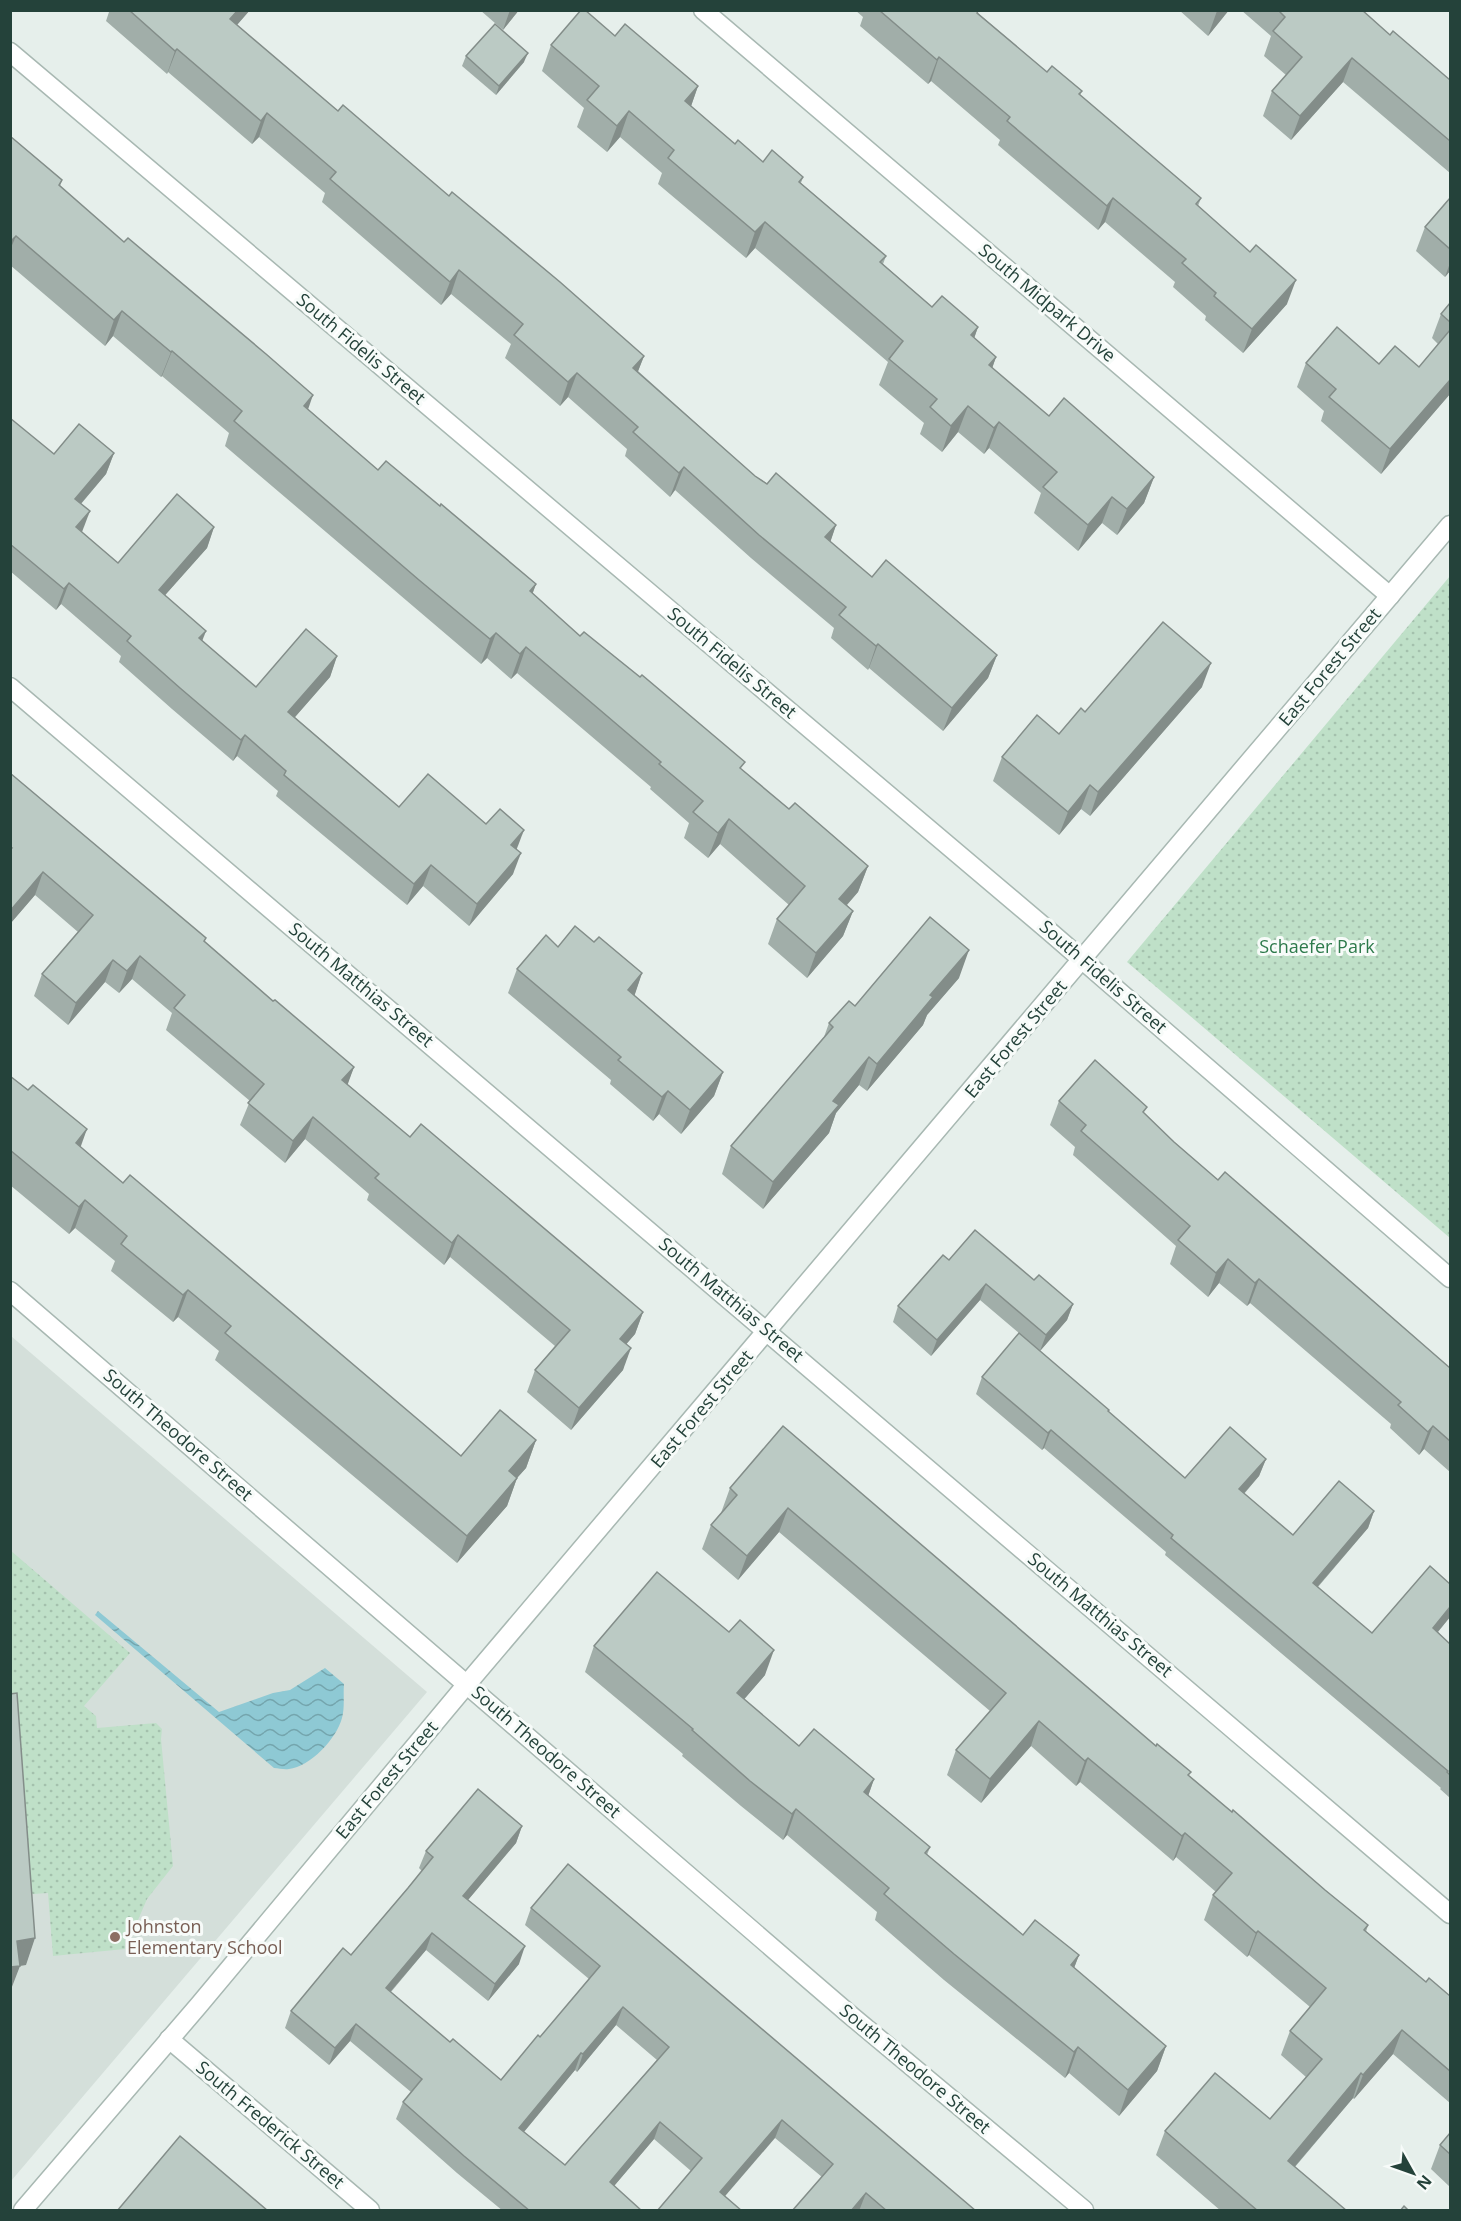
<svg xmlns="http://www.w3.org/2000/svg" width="1461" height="2221" font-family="'Open Sans',sans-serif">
	<defs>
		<pattern id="grass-dots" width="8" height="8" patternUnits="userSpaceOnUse" patternTransform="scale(1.5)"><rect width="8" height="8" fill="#bfe0c8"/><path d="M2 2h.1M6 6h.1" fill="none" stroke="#a4c1ad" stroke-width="1.8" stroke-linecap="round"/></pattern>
		<pattern id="water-waves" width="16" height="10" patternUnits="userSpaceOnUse" patternTransform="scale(1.5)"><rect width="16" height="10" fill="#8ec9d4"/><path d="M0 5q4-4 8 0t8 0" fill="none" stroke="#74a5ad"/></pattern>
	</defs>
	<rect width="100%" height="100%" fill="#e6efeb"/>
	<polygon fill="#d4dfda" points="11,1336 427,1692 11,2181"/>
	<g fill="url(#grass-dots)">
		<polygon points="1450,576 1450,1238 1127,962"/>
		<polygon points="10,1550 130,1653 84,1706 96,1716 97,1728 156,1723 162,1729 161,1739 173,1866 147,1899 135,1927 125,1934 125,1949 53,1956 48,1893 33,1894 20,1887 10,1763"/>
	</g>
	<path fill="url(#water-waves)" d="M98 1611 219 1712 273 1693 290 1690 325 1668 344 1684C343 1695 345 1707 342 1718 337 1738 310 1767 289 1769 284 1770 279 1768 274 1768L95 1615Z"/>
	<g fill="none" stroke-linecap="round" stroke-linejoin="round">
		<defs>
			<g id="minor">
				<polyline points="703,10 1390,596"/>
				<polyline points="10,52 1049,931 1450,1278"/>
				<polyline points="10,687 1450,1914"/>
				<polyline points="10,1291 849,2014 1084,2210"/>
				<polyline points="169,2039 370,2210"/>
				<polyline points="23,2210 199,2005 467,1684 1450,525"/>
			</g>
		</defs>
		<use href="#minor" stroke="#a8b8b2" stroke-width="21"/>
		<use href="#minor" stroke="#fff" stroke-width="18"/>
	</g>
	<g fill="#a1aea9" fill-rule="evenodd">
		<polygon points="108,10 250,10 237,25 338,111 449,196 644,356 638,371 755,476 836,525 830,542 872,577 997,655 988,678 943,731 869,668 868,670 831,638 834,628 751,558 675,490 670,497 625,456 627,449 568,397 560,406 505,358 511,344 451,294 441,305 322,202 325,193 259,137 252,144 168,72 167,74 106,21 109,12"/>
		<polygon points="480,10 519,10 503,30"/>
		<polygon points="855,10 978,10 978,13 1047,72 1082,91 1080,95 1201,198 1198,206 1287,304 1243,353 1205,320 1206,316 1173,287 1175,282 1105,222 1098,230 998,145 1000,140 931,81 928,84 860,26 863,17"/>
		<polygon points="1179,10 1229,10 1208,36"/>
		<polygon points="1241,10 1362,10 1390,35 1450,80 1450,173 1343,82 1291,140 1263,116 1272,91 1286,75 1264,56 1271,36"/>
		<polygon points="615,36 698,86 691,106 735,144 763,162 803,177 801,183 886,256 883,264 932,307 978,327 974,338 996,357 992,368 1049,416 1154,477 1144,503 1117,535 1102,523 1078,551 1034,513 1041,493 989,448 984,454 958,432 942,452 920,434 924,423 879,385 888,362 755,248 746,258 658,184 662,173 620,137 607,152 577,127 584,108 542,71 551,45"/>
		<polygon points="466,56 524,62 496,95 462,66"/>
		<polygon points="10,136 62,180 60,186 308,409 378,470 440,506 536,584 532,594 580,636 789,809 868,866 858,892 847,905 853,911 843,936 807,978 768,944 777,919 789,905 720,844 708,858 684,838 689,823 650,789 651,787 517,673 511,679 487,658 481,664 225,446 229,433 162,376 161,377 113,336 105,346 10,265"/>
		<polygon points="1450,198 1450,271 1445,277 1416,251 1425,227"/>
		<polygon points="1450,303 1450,394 1381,474 1321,421 1324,411 1297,387 1306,363 1379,364 1419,367 1438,344 1432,338 1441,314"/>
		<polygon points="10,418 54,454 114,453 106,474 81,504 82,532 118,563 214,527 207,548 165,595 202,641 256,687 337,656 330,677 295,717 399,807 517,850 513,874 469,926 423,886 407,905 276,796 278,791 237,756 233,761 172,709 119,662 121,656 61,604 56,610 10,571"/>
		<polygon points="1202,687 1090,816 1081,809 1059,835 993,781 1002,757 1059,734 1085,712"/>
		<polygon points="10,773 273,1001 354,1067 347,1084 410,1137 643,1312 635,1334 626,1344 623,1370 571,1430 527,1392 535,1370 555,1346 450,1257 444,1265 367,1200 369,1194 305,1139 285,1163 240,1125 250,1101 166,1030 172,1013 132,979 119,993 105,982 68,1025 34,996 42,974 78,932 35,895 10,924"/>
		<polygon points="594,942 642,973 634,996 723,1072 714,1096 681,1134 659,1114 653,1121 610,1084 611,1080 508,993 517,969 558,947"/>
		<polygon points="959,978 927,1015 923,1025 867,1091 859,1085 836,1113 829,1133 763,1209 722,1174 731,1146 824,1037 829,1023 855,1006"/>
		<polygon points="10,1076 80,1147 123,1183 461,1456 536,1440 526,1468 517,1478 507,1506 457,1563 215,1360 219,1351 178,1317 173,1322 111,1271 115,1261 75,1228 69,1234 10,1185"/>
		<polygon points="1059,1101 1145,1114 1174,1142 1218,1180 1450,1368 1450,1472 1424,1449 1419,1455 1390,1428 1391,1424 1250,1303 1247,1306 1219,1283 1208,1297 1170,1264 1176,1246 1073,1155 1075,1147 1050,1125"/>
		<polygon points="949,1260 1034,1280 1073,1304 1067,1320 1040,1351 980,1300 931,1356 893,1322 898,1306"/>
		<polygon points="982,1377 1109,1410 1108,1412 1185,1478 1266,1459 1259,1476 1244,1494 1293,1535 1374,1511 1368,1528 1318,1587 1372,1633 1450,1617 1438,1632 1450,1644 1450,1798 1440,1789 1441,1788 1165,1555 1166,1552 1044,1448 1042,1450 976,1394"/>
		<polygon points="783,1426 1189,1776 1325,1890 1368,1925 1366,1932 1426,1982 1450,1996 1450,2103 1393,2054 1354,2099 1353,2098 1295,2167 1347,2211 1221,2211 1156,2155 1165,2131 1270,2119 1306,2077 1281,2055 1290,2031 1310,2007 1249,1955 1247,1957 1204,1920 1213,1895 1216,1892 1176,1857 1173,1861 1080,1782 1076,1786 1031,1746 981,1803 947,1775 956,1750 990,1711 779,1532 738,1580 702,1549 711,1525 721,1513 730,1488"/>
		<polygon points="594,1646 765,1675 744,1699 799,1746 874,1779 868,1796 930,1847 927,1855 1023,1935 1079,1955 1074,1968 1166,2046 1157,2071 1119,2116 1069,2073 1065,2078 944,1980 875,1920 877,1912 787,1835 783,1840 741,1806 682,1756 683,1754 585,1672"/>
		<path d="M522 1826 516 1843 468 1900 519 1964 488 2001 426 1950 391 1992 450 2042 501 2080 540 2037 589 1979 525 1925 531 1908 976 2211H792L822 2177 775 2138 691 2171 654 2139 614 2186 642 2211H503L457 2173 396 2119 403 2102 411 2092 350 2041 329 2065 285 2028 291 2011 351 1955 422 1871 419 1868 426 1851ZM616 2025 657 2060 565 2165 524 2132 575 2070 577 2072Z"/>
		<polygon points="1450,2133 1450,2187 1431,2169 1440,2145"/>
	</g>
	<g fill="#838d89">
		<polygon points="238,10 250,10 222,42 230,19"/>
		<polygon points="510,10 519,10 503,30"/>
		<polygon points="1218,10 1229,10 1208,36 1217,11"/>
		<polygon points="177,49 168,72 167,74 175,51"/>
		<polygon points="528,53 524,62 496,95 499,86"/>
		<polygon points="939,57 931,81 928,84 937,60"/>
		<polygon points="1352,58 1343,82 1291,140 1300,116"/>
		<polygon points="698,86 689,112 685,101"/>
		<polygon points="629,111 620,137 607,152 617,126"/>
		<polygon points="267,113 259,137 252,144 261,121"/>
		<polygon points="1113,198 1105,222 1098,230 1107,206"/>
		<polygon points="765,222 755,248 746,258 755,232"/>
		<polygon points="16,236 10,250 10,242"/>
		<polygon points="1450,263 1450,271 1445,277"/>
		<polygon points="459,270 451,294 441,305 450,282"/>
		<polygon points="1296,280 1287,304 1243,353 1252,329"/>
		<polygon points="122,311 113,336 105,346 114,320"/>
		<polygon points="978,327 969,353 971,335"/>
		<polygon points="172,351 162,376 161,377 171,352"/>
		<polygon points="644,356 635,379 633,368"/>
		<polygon points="996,357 987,383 989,365"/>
		<polygon points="577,373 568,397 560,406 568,382"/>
		<polygon points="1450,380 1450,394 1381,474 1390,449"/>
		<polygon points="313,395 304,421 304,406"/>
		<polygon points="968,406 958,432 942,452 951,426"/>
		<polygon points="999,422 989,448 984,454 994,428"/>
		<polygon points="114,453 106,474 67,520 75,499"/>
		<polygon points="684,467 675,490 670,497 679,473"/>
		<polygon points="1154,477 1144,503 1117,535 1127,509"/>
		<polygon points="1112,497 1102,523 1078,551 1088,525"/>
		<polygon points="90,511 82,532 76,527"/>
		<polygon points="836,525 828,549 825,537"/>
		<polygon points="214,527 207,548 151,611 159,590"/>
		<polygon points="69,583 61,604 56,610 64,589"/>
		<polygon points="536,584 527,609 530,591"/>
		<polygon points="206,631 198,652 199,638"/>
		<polygon points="496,633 487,658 481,664 490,639"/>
		<polygon points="878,644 869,668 868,670 876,646"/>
		<polygon points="526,647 517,673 511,679 520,654"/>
		<polygon points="997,655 988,678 943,731 952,708"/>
		<polygon points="337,656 330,677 281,733 288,712"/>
		<polygon points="1211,663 1202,687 1090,816 1098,792"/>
		<polygon points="245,735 237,756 233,761 241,740"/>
		<polygon points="1090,785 1081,809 1059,835 1068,812"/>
		<polygon points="729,819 720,844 708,858 718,833"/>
		<polygon points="524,830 516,851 511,845"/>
		<polygon points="521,853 513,874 469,926 477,904"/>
		<polygon points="431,865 423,886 407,905 414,884"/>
		<polygon points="868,866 858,892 830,924 839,899"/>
		<polygon points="43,872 35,895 10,924 10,911"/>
		<polygon points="853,911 843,936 807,978 816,953"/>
		<polygon points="969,950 959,978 927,1015 923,1025 867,1091 877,1064 930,995"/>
		<polygon points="140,956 132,979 119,993 127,971"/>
		<polygon points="113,960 105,982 68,1025 76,1003"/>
		<polygon points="642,973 634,997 628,990"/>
		<polygon points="869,1057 859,1085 836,1113 829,1133 763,1209 773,1182 833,1101"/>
		<polygon points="354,1067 346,1089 342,1080"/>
		<polygon points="723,1072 714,1096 681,1134 690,1110"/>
		<polygon points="668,1091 659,1114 653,1121 662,1097"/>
		<polygon points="313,1117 305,1139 285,1163 293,1141"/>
		<polygon points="87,1129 77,1157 76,1143"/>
		<polygon points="85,1200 75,1228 69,1234 79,1207"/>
		<polygon points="458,1235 450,1257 444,1265 452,1243"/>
		<polygon points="1228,1259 1219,1283 1208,1297 1216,1273"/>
		<polygon points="1259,1279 1250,1303 1247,1306 1255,1283"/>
		<polygon points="986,1284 980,1300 931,1356 937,1340"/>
		<polygon points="188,1290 178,1317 173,1322 183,1295"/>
		<polygon points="1073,1304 1067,1320 1040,1351 1046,1335"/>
		<polygon points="643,1312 635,1334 612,1361 620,1339"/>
		<polygon points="631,1348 623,1370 571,1430 579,1408"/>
		<polygon points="1433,1426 1424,1449 1419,1455 1428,1432"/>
		<polygon points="1051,1430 1044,1448 1042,1450 1048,1433"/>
		<polygon points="536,1440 526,1468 517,1478 507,1506 457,1563 467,1536 509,1471"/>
		<polygon points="1266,1459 1259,1476 1232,1507 1239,1489"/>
		<polygon points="788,1508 779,1532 738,1580 747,1556"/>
		<polygon points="1374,1511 1368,1528 1306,1600 1313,1583"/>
		<polygon points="1450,1607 1450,1617 1426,1646 1433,1628"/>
		<polygon points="774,1650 765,1675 728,1718 737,1693"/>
		<polygon points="1039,1721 1031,1746 981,1803 990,1779"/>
		<polygon points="1088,1758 1080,1782 1076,1786 1085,1761"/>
		<polygon points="874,1779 865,1805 864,1792"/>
		<polygon points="796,1809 787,1835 783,1840 792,1814"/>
		<polygon points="522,1826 516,1843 457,1913 463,1896"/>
		<polygon points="1185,1833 1176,1857 1173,1861 1182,1836"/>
		<polygon points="1258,1931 1249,1955 1247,1957 1256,1933"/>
		<polygon points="432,1933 426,1950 379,2005 386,1988"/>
		<polygon points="35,1938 26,1965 20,1966 10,1992 10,1958 17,1941"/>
		<polygon points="525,1946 519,1964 488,2001 495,1984"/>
		<polygon points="1079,1955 1069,1981 1071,1965"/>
		<polygon points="623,2007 616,2025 577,2072 583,2054"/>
		<polygon points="356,2024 350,2041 329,2065 335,2048"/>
		<polygon points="1402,2030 1393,2054 1354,2099 1363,2075"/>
		<polygon points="1166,2046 1157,2071 1119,2116 1128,2090"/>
		<polygon points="1078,2047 1069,2073 1065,2078 1074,2052"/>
		<polygon points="581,2053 575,2070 513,2145 519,2128"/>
		<polygon points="1361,2073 1353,2098 1279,2185 1288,2161"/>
		<polygon points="782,2120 775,2138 714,2209 720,2192"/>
		<polygon points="660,2122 654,2139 603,2199 610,2182"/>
		<polygon points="866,2193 859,2211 851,2211"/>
	</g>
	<g fill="#bbcac4" stroke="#838d89" stroke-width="1.5" fill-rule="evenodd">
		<polygon points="129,10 238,10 230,19 338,111 343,105 449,196 452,192 560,282 644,356 633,368 755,476 767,484 776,473 836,525 825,537 872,577 886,560 997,655 952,708 878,644 876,646 839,615 846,607 759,535 684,467 679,473 633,432 638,427 577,373 568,382 514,335 523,324 459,270 450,282 330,179 336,172 267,113 261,121 177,49 175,51"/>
		<polygon points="581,10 585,10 615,36 625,24 698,86 685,101 735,144 738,140 763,162 772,150 803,177 799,182 886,256 880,262 932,307 942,296 978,327 971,335 996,357 989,365 1049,416 1064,398 1154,477 1127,509 1112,497 1088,525 1043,487 1057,472 999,422 994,428 968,406 951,426 930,407 937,399 889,359 903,341 765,222 755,232 668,158 674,150 629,111 617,126 587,100 599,86 551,45"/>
		<polygon points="879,10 978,10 978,11 977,13 1047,72 1052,66 1082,91 1079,94 1201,198 1196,204 1250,252 1256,245 1296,280 1252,329 1214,296 1216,293 1182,263 1186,259 1113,198 1107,206 1007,121 1010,117 939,57 937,60"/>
		<polygon points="1278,10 1362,10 1390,35 1393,31 1450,80 1450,141 1352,58 1300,116 1272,91 1302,57 1273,31 1285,17"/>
		<polygon points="495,24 528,53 499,86 466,56"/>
		<polygon points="10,136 62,180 59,185 124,242 128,238 266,354 313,395 304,406 378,470 386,461 440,506 441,504 536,584 530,591 580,636 584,632 640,677 642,675 745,762 740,768 789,809 795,803 868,866 839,899 853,911 816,953 777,919 805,886 729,819 718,833 693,812 703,801 659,764 661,762 526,647 520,654 496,633 490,639 419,580 234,421 242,411 172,351 171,352 122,311 114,320 16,236 10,242"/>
		<polygon points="1450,198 1450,249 1425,227"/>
		<polygon points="1450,303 1450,322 1441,314"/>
		<polygon points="1337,327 1379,364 1395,346 1419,367 1450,330 1450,380 1390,449 1329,397 1336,389 1306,363"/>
		<polygon points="10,418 54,454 79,424 114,453 75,499 90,511 76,527 118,563 177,494 214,527 159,590 206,631 199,638 256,687 306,629 337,656 288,712 399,807 428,774 486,824 500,809 524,830 511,845 521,853 477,904 431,865 414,884 284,775 286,771 245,735 241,740 180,688 127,641 131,636 69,583 64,589 10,544"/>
		<polygon points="1163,622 1211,663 1098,792 1090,785 1068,812 1002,757 1037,715 1059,734 1081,708 1085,712"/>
		<polygon points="10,773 206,938 204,941 273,1001 275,1000 354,1067 342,1080 410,1137 421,1124 643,1312 620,1339 631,1348 579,1408 535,1370 570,1330 458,1235 452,1243 375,1178 379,1174 313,1117 293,1141 248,1103 264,1084 174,1008 185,995 140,956 127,971 113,960 76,1003 42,974 93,915 43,872 10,911 10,850 12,848 10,847"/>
		<polygon points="930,917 969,950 930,995 933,997 877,1064 869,1057 833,1101 839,1105 773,1182 731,1146 833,1027 829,1023 849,1001 855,1006"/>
		<polygon points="575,926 594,942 599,937 642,973 628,990 723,1072 690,1110 668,1091 662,1097 618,1060 621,1057 517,969 546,935 558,947"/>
		<polygon points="1095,1060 1147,1107 1143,1112 1174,1142 1218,1180 1225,1172 1450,1368 1450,1441 1433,1426 1428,1432 1398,1405 1401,1402 1259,1279 1255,1283 1228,1259 1216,1273 1178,1240 1190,1226 1081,1131 1086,1125 1059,1101"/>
		<polygon points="10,1076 28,1090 33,1085 87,1129 76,1143 123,1183 130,1175 461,1456 500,1410 536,1440 509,1471 517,1478 467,1536 225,1333 231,1326 188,1290 183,1295 121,1244 127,1236 85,1200 79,1207 10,1150"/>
		<polygon points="975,1230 1034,1280 1039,1275 1073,1304 1046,1335 986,1284 937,1340 898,1306 943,1255 949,1260"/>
		<polygon points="1019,1333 1109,1410 1108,1411 1185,1478 1230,1427 1266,1459 1239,1489 1293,1535 1339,1481 1374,1511 1313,1583 1372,1633 1430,1566 1450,1584 1450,1607 1433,1628 1450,1644 1450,1775 1447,1772 1448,1771 1171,1538 1173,1535 1051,1430 1048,1433 982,1377"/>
		<polygon points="783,1426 1156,1746 1157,1744 1191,1772 1188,1775 1232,1812 1233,1810 1325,1890 1368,1925 1364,1930 1426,1982 1429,1978 1450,1996 1450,2071 1402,2030 1363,2075 1361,2073 1288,2161 1347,2211 1258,2211 1165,2131 1215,2073 1270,2119 1322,2059 1290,2031 1326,1988 1258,1931 1256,1933 1213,1895 1232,1873 1185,1833 1182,1836 1088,1758 1085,1761 1039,1721 990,1779 956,1750 1006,1693 788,1508 747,1556 711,1525 737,1495 730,1488"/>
		<polygon points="657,1572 729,1632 740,1620 774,1650 737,1693 799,1746 814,1729 874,1779 864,1792 930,1847 925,1853 1023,1935 1035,1920 1079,1955 1071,1965 1166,2046 1128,2090 1078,2047 1074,2052 954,1954 884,1894 889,1888 796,1809 792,1814 750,1781 692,1730 693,1729 594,1646"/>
		<polygon points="17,1693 35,1938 17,1941 20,1966 10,1967 10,1694"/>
		<path d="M478 1789 522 1826 463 1896 525 1946 495 1984 432 1933 386 1988 450 2042 453 2039 501 2080 538 2035 540 2037 600 1966 531 1908 568 1864 976 2211H887L866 2193 851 2211H792L833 2164 782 2120 720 2192 742 2211H657L702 2158 660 2122 610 2182 642 2211H530L464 2156 403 2102 422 2079 356 2024 335 2048 291 2011 343 1948 351 1955 408 1888 433 1857 426 1851ZM623 2007 669 2047 565 2165 519 2128 581 2053 583 2054Z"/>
		<polygon points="1450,2133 1450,2154 1440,2145"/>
		<polygon points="180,2136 268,2211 117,2211"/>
		<polygon points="1404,2206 1409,2211 1400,2211"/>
	</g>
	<circle fill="#8d6e63" stroke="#f7fbf9" stroke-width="2" cx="115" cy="1937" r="6"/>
	<g text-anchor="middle" stroke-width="6" stroke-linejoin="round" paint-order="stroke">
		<g font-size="18" fill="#24423a" stroke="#f7fbf9">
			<text transform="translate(1047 303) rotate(40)" y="6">South Midpark Drive</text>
			<text transform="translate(361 349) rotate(40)" y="6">South Fidelis Street</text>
			<text transform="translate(732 663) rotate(40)" y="6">South Fidelis Street</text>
			<text transform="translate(1330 667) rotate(-50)" y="6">East Forest Street</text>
			<text transform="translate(1103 977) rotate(41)" y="6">South Fidelis Street</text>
			<text transform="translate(361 985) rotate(40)" y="6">South Matthias Street</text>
			<text transform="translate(1016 1039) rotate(-50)" y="6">East Forest Street</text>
			<text transform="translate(731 1300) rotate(40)" y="6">South Matthias Street</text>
			<text transform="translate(702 1409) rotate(-50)" y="6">East Forest Street</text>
			<text transform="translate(178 1435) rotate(41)" y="6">South Theodore Street</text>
			<text transform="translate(1100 1615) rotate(40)" y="6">South Matthias Street</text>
			<text transform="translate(546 1752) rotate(41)" y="6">South Theodore Street</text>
			<text transform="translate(387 1780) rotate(-50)" y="6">East Forest Street</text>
			<text transform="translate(915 2069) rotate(40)" y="6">South Theodore Street</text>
			<text transform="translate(270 2125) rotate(40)" y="6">South Frederick Street</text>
		</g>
		<g font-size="18" fill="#2d7a4b" stroke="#f7fbf9">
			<text x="1317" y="953">Schaefer Park</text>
		</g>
		<g font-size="18" fill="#785e54" stroke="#f7fbf9" text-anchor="start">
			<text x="127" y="1933">Johnston<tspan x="127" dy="21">Elementary School</tspan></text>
		</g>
	</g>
	<rect width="1461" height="2221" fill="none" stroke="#24423a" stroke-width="24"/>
	<g transform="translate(1413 2173) rotate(130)" stroke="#f7fbf9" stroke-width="4.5" paint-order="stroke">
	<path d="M0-4.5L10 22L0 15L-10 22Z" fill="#24423a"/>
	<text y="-9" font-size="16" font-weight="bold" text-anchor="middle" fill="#24423a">N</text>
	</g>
</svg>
